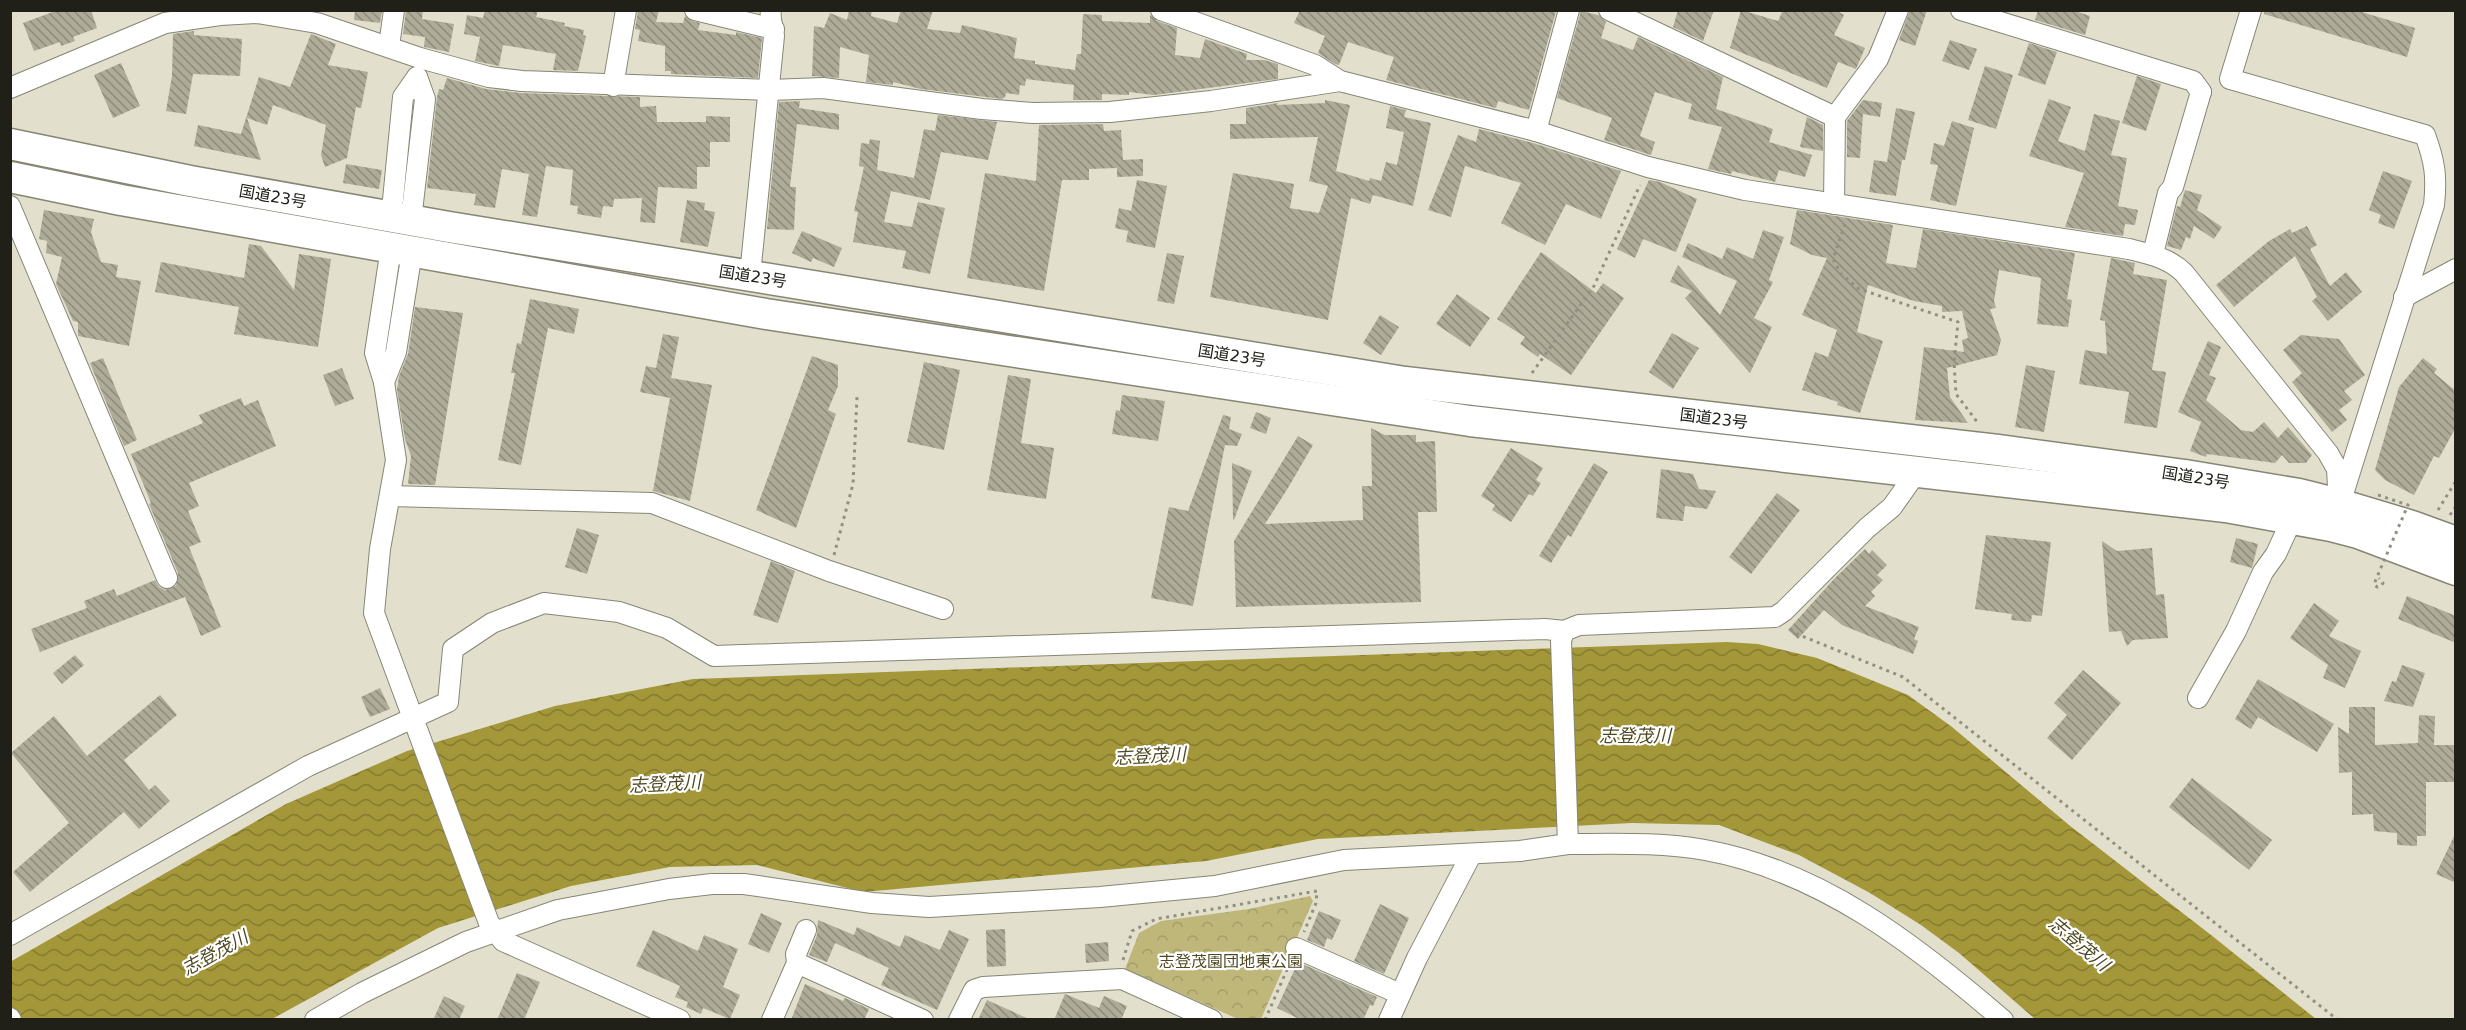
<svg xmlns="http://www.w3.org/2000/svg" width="2466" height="1030" font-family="'DejaVu Sans','Noto Sans JP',sans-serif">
	<defs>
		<pattern id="park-crowns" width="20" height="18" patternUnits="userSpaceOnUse" patternTransform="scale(1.5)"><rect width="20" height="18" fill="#beb779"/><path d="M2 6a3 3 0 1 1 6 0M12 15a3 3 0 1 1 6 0" fill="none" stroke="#a39d68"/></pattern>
		<pattern id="water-waves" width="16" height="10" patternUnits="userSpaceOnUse" patternTransform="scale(1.5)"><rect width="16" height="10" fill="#a39739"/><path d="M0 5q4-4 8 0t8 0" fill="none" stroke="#847b2f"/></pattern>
		<pattern id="building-back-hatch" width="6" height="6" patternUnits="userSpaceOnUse" patternTransform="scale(1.5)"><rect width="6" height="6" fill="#aeac99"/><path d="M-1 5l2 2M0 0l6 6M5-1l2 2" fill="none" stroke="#8d8c7c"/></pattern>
	</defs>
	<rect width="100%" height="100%" fill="#e2e0cc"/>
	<polygon fill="url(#park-crowns)" points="1310,896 1313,901 1261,1019 1238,1019 1125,969 1139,933 1161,921 1249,909"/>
	<polygon fill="url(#water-waves)" points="1727,642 1758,644 1817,658 1908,695 1952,727 2069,825 2211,935 2316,1019 2035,1019 1959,953 1921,925 1870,893 1799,855 1719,825 1632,823 1318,839 1206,861 863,892 757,865 670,867 571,886 438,928 272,1019 11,1019 10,962 286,804 407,751 555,706 693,679"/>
	<g fill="url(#building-back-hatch)">
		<polygon points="58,10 91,10 97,28 73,37 75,41 61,46 60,42 34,51 23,23"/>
		<polygon points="355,10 382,10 380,23 354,20"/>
		<polygon points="406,10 423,10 422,19 454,24 449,52 424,47 425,37 403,34"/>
		<polygon points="485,10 538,10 536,17 565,23 564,26 584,30 583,35 586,36 578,71 553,70 556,54 503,45 499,66 475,61 480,37 464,34 467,15 483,18"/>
		<polygon points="638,10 659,10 656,22 683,23 685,16 692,21 700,23 698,30 736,35 736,32 762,38 758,78 671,74 671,71 665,71 665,46 638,41 640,30 635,29"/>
		<polygon points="849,10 872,10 871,16 897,23 901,10 933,10 927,29 960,33 962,25 1017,38 1014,58 1035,61 1035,64 1075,70 1077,54 1081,54 1083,14 1102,15 1102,21 1150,23 1150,15 1157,21 1177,28 1175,55 1200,58 1205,39 1247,54 1246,60 1264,60 1278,64 1278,79 1154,95 1129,92 1129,95 1102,94 1102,100 1073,100 1074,85 1026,79 1025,86 1020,85 1019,95 1006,93 1005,97 1002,99 921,89 893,82 893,85 866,82 869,55 840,47 839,78 812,76 814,26 824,28 830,13 847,20"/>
		<polygon points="1300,10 1523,10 1556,11 1529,110 1498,101 1496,108 1386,80 1394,57 1348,42 1339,65 1335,64 1318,53 1325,36 1294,23"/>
		<polygon points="1678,10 1714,10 1703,41 1673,27"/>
		<polygon points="1741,10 1778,21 1783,10 1835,10 1844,15 1834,35 1865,48 1856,69 1838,62 1827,88 1730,48"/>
		<polygon points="1910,10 1927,10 1915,46 1899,40"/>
		<polygon points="2038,10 2072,10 2090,16 2085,35 2035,20"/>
		<polygon points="2264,10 2355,10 2415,28 2407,57 2264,14"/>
		<polygon points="1581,11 1598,15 1606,22 1601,38 1633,50 1638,37 1723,77 1716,109 1773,129 1769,142 1812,155 1805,177 1779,170 1775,182 1732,171 1731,174 1708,169 1722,127 1688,119 1692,104 1655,92 1640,136 1655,142 1651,155 1604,140 1612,118 1557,98"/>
		<polygon points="194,31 194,35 242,39 240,76 193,74 186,114 166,111 172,76 173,34"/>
		<polygon points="311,34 336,44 328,65 368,72 361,108 356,107 347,158 325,167 321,155 326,125 273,105 267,125 247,118 261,160 194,146 198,125 241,134 259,77 290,87"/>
		<polygon points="1950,40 1977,49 1969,70 1942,61"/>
		<polygon points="2029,43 2057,52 2045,85 2018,75"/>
		<polygon points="121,63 140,106 113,118 94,75"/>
		<polygon points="1985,66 2013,75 1996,129 1968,120"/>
		<polygon points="2137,76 2161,84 2146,131 2122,123"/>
		<polygon points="447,78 486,89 521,93 640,97 640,107 656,106 657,122 706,122 706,116 730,117 730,142 710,142 710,167 697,167 697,189 658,187 655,223 640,222 642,198 614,199 613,207 603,206 601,218 577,214 578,206 570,205 573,170 546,166 537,217 522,215 529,174 502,169 495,208 474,205 476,194 427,188 437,97 439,89 443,90"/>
		<polygon points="2049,99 2071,107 2058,141 2085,151 2094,114 2120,121 2111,155 2127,158 2118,206 2138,210 2135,225 2125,224 2123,236 2065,227 2084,173 2029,156"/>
		<polygon points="1325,100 1350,105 1336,171 1369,181 1370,178 1381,181 1386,162 1397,165 1404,132 1386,128 1390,106 1406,110 1404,117 1431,123 1413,206 1373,195 1370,204 1351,198 1328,320 1210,297 1233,173 1294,184 1290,208 1319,213 1328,186 1309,181 1318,137 1230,139 1230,124 1246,124 1246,108 1278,103 1277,105 1325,103"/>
		<polygon points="1863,100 1882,103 1880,117 1863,114 1860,158 1847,157 1847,121"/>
		<polygon points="800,101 799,108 839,114 839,130 797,124 790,187 796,187 794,230 767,229 779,102"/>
		<polygon points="1896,108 1915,112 1905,160 1902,160 1896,196 1869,192 1874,160 1887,162"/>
		<polygon points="938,115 997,122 988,160 941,152 930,200 891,191 884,222 912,227 918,202 945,208 930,274 902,268 906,251 853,242 858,212 854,211 864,167 859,166 861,143 869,144 870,139 880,141 877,170 914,178 924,129 935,131"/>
		<polygon points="1807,117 1823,125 1823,151 1800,147"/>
		<polygon points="1952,121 1974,128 1956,206 1930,200 1938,165 1930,164 1934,143 1944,146"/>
		<polygon points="1103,124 1104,131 1121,130 1123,160 1143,159 1143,176 1117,177 1117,168 1089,169 1089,180 1062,180 1044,291 967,278 985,173 1036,181 1039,125"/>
		<polygon points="1479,129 1533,143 1621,171 1601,219 1566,204 1545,245 1501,223 1521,183 1465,166 1451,217 1428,210 1458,135 1476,142"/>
		<polygon points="346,164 382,170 379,189 343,183"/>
		<polygon points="2383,171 2412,181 2394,229 2378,223 2381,215 2369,210"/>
		<polygon points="1137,180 1167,186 1155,248 1126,242 1128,231 1115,228 1119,208 1131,211"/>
		<polygon points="1649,180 1660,182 1697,199 1676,252 1643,239 1635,258 1617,249"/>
		<polygon points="2185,190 2202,195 2197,210 2222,227 2214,239 2194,226 2190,239 2186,237 2181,250 2167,246 2177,206 2180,207"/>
		<polygon points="687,200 705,203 704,210 715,212 708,247 680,242"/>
		<polygon points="44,210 94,219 91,232 101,262 118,265 116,277 141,281 129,346 78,336 78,322 73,321 56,284 62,257 46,253 47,241 39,239"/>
		<polygon points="1797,210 1893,225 1886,263 1916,268 1923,229 2075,253 2067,299 2072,300 2068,327 2037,324 2041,278 1999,270 1994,301 1996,308 1990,309 2001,340 1997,355 1947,368 1950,397 1968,423 1915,420 1924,347 1964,352 1962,340 1968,338 1962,311 1942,312 1942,306 1914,301 1868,285 1857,332 1883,341 1860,413 1837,405 1838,402 1802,390 1815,352 1828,357 1837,330 1802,315 1827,258 1812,255 1790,244"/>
		<polygon points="2307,226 2317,245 2310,249 2330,286 2346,272 2362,292 2328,321 2312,301 2317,297 2295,256 2234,307 2216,285 2269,241 2290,229 2292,233"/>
		<polygon points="1763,230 1784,237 1769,280 1773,282 1754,318 1772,327 1750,373 1685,298 1692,291 1670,282 1678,265 1720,315 1737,281 1682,257 1688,243 1722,259 1727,247 1753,259"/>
		<polygon points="802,231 842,248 834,267 813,258 811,262 792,253"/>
		<polygon points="249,244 261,246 294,290 299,254 331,259 318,347 234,334 239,307 155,292 161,262 244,278"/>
		<polygon points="1541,252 1596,293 1603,283 1624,298 1571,375 1540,354 1538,357 1520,344 1525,337 1497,319"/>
		<polygon points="1167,253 1184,256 1174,304 1157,301"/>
		<polygon points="2111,258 2135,263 2133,274 2167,280 2152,370 2166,372 2157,428 2124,423 2129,392 2079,384 2085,350 2107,354 2105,321 2100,320"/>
		<polygon points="1457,294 1490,318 1470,347 1436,324"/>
		<polygon points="530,299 579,309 574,334 548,328 521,465 498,460 515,373 511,373 517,343 521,344"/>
		<polygon points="415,307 463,313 435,485 408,484 411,456 405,439 397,390 399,376 408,354"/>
		<polygon points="1380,315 1399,327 1381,355 1363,343"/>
		<polygon points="1672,333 1699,348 1673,389 1649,372"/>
		<polygon points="663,334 679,337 671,378 712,385 690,501 653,491 670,398 640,392 646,366 656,368"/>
		<polygon points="2301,335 2339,339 2365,375 2344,391 2352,400 2339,410 2347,420 2332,432 2292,382 2302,373 2283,350"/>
		<polygon points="2208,341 2221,347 2209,375 2216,378 2206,400 2241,430 2253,432 2264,422 2278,438 2288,427 2312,455 2306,463 2289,463 2282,455 2275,463 2207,454 2206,457 2190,451 2201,422 2178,412"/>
		<polygon points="812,356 838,365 838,386 828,410 836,414 796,528 756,510"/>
		<polygon points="103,358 137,440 124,446 90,363"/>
		<polygon points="2423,358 2437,369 2434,373 2456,391 2456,427 2439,458 2434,456 2414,495 2385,480 2375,470 2399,387"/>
		<polygon points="924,362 960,370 944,450 907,442"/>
		<polygon points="2026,365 2055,371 2044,432 2015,427"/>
		<polygon points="342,368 354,399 335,406 323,375"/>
		<polygon points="1008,375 1031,379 1021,443 1054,448 1046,499 987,490"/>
		<polygon points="1122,395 1165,401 1158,441 1112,434 1116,410 1120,411"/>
		<polygon points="241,398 244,406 258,400 276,446 189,483 199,506 188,511 201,542 189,547 221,627 201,636 185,597 40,652 31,629 87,608 84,601 114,589 117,596 155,580 159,587 165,590 176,586 178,573 149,504 151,503 131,454 203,423 199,415"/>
		<polygon points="1256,412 1271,418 1266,434 1250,428"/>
		<polygon points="1223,415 1231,417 1229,429 1242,434 1237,446 1225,445 1193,606 1151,598 1169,507 1188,511"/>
		<polygon points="1371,428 1385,435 1416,435 1416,442 1435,441 1437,512 1418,512 1421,602 1236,607 1234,541 1298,436 1313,445 1288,488 1265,524 1363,520 1362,486 1372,486"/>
		<polygon points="1511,448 1543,468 1536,480 1541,483 1533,496 1529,494 1511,522 1492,510 1495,505 1481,496"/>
		<polygon points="1232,463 1252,471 1234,520 1233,519"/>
		<polygon points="1594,463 1608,472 1571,537 1568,535 1551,563 1539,556"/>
		<polygon points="1661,469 1693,474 1699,489 1716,491 1707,509 1685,506 1683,521 1656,518"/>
		<polygon points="1777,493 1800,510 1751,574 1729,557"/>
		<polygon points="577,528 599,535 587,574 565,567"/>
		<polygon points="1986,535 2051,542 2042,616 2032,615 2031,622 2011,620 2012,614 1975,609"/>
		<polygon points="2236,538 2258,544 2252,568 2230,562"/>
		<polygon points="2102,541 2117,551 2152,548 2156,595 2164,594 2168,638 2133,640 2127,646 2121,631 2109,632"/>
		<polygon points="1865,549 1869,554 1872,550 1887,565 1877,575 1883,580 1871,592 1875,596 1865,606 1919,627 1914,639 1918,641 1913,654 1842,625 1824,610 1798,639 1788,630 1834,579"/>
		<polygon points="771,561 795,571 778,623 753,615"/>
		<polygon points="2407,596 2456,616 2456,643 2398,619"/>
		<polygon points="2314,603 2339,621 2329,636 2361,651 2345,688 2323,678 2328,665 2290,638"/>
		<polygon points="75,655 84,665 62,684 53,673"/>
		<polygon points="2402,665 2425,673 2413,707 2384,701 2392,681 2396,682"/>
		<polygon points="2083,670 2121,703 2072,760 2047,738 2067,715 2054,703"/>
		<polygon points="2258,679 2334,724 2317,752 2258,717 2251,729 2235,719"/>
		<polygon points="380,688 390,709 370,717 361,697"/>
		<polygon points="160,695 177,715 124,760 149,790 155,785 170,801 139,829 124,812 30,892 13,872 69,823 11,753 54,716 87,756"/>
		<polygon points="2349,707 2375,707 2375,745 2418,743 2419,715 2435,716 2434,745 2454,745 2454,782 2426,782 2426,836 2417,836 2417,846 2397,845 2397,833 2374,831 2373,814 2352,815 2352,772 2339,773 2338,727 2349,734"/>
		<polygon points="2192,778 2272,840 2249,870 2169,807"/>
		<polygon points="2456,832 2456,883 2436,874"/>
		<polygon points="1380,904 1409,918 1384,974 1354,961"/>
		<polygon points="1319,911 1341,920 1332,940 1327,938 1324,947 1307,940"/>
		<polygon points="761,913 782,923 769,953 748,944"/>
		<polygon points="818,920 854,935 857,927 900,947 905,935 940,950 949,930 969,939 937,1010 881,985 889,968 835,943 827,962 809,955 817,935"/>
		<polygon points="1005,929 1006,966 987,967 986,930"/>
		<polygon points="653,930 698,951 704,935 738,949 723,987 740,995 730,1019 703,1008 701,1014 686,1007 688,1002 675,997 680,986 636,966"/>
		<polygon points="1108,942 1109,961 1086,963 1085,944"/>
		<polygon points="1298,962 1377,997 1373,1006 1370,1005 1363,1020 1301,1020 1277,1008"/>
		<polygon points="517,973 540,982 524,1020 497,1020"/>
		<polygon points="805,984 843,1001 845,998 869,1009 864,1020 791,1020"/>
		<polygon points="1065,994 1099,1008 1104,996 1127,1006 1122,1018 1126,1020 1054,1020"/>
		<polygon points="444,996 465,1006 459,1020 433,1020"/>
		<polygon points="987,1000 1031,1020 978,1020"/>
	</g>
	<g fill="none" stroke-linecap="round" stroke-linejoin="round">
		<polyline stroke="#bbbaa8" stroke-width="20" stroke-dasharray="20 10" stroke-linecap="butt" points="399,270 404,207"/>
		<defs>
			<g id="minor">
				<polyline points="695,10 774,29"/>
				<path d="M1161 10 1315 65 1340 81 1536 131 1648 167 1745 190 2129 249C2149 254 2169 258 2184 273L2328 453 2337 469 2339 504"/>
				<polyline points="1609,10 1835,117"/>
				<polyline points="1961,10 2193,81 2201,92"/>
				<path d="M2251 10 2230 79 2425 135C2435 162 2437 177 2434 205L2343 494"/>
				<polyline points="389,46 394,10"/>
				<polyline points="613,86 626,10"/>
				<polyline points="10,88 165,23 220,15 257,13 317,23 420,58 489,77 522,81 770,90 823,88 982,109 1033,113 1110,112 1211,101 1340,81"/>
				<polyline points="1536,131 1569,10"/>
				<polyline points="1834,204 1835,117 1878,59 1898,10"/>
				<polyline points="10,206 167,578"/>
				<polyline points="389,216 393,200 403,97 417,77"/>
				<polyline points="411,220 425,99 417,77"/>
				<polyline points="391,248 375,353 384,382 396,460 380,549 374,613 489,923 503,941 680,1020"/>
				<polyline points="2153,254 2168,193 2173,187 2201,92"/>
				<path d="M750 275 774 36C774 27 769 21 771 10"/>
				<polyline points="2404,297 2456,269"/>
				<polyline points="384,382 396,352 412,252"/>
				<polyline points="390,496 652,503 829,571 943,609"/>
				<polyline points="2198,698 2236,631 2263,572 2276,554 2292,519"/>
				<path d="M1568 844C1613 844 1660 842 1705 850 1821 871 1916 945 2003 1020"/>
				<polyline points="10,935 308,766 448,702 453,649 492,623 544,603 619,612 667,628 714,656 1545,629 1564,631"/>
				<polyline points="1296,948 1400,994"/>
				<polyline points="797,963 923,1020"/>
				<polyline points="10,1018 11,1020"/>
				<polyline points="315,1020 362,993 466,942 558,910 669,889 712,884 744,884 872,903 929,907 1100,897 1215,886 1344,860 1520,851 1568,844 1561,641 1564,631 1579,625 1775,617 1784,611 1867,528 1892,507 1916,473"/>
				<polyline points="772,1020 797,963 796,954 806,930"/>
				<polyline points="959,1020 974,990 983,987 1122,979 1212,1020"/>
				<polyline points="1389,1020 1417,958 1471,855"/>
			</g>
			<g id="highway">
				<polyline points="10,144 190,181 449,227 1405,382 1998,450 2185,475 2299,494 2339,504 2412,526 2456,542"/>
				<polyline points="10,177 121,200 766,314 1470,421 2226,507 2331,526 2358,533 2456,570"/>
			</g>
		</defs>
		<use href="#minor" stroke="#878674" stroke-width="22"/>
		<use href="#highway" stroke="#878674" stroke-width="33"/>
		<g stroke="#929081" stroke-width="3" stroke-dasharray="3 4.5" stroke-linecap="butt">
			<polyline points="1845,224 1833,259 1841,274 1859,289 1958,322 1954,362 1956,394 1978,423"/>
			<polyline points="1532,373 1594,286 1640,185"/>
			<polyline points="2438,510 2456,481"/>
			<polyline points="2450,515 2456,506"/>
			<polyline points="834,555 853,484 857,397"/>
			<polyline points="1790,629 1797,634 1903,677 2338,1020"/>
			<polyline points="1123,960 1132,931 1156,919 1317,891 1316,903 1304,932"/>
			<polyline points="1265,1020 1289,965"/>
		</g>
		<use href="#minor" stroke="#fff" stroke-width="20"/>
		<use href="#highway" stroke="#fff" stroke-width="30"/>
		<polyline stroke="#929081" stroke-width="3" stroke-dasharray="3 4.5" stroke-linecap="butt" points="2378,495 2408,505 2374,584 2377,587 2381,586 2383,583 2379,578"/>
	</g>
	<g text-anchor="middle" stroke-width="4.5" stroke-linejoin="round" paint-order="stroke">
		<g font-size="16" fill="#202018" stroke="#fff">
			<text transform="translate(273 196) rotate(10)" y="6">国道23号</text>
			<text transform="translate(753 276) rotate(9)" y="6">国道23号</text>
			<text transform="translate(1232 355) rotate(9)" y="6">国道23号</text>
			<text transform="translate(1714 418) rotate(7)" y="6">国道23号</text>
			<text transform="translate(2196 477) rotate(9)" y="6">国道23号</text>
		</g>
		<g font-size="16" fill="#4f4a23" stroke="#fff">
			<text x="1231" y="967">志登茂園団地東公園</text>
		</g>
		<g font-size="18" font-style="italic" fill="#4d4821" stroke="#fff">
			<text x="1635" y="742">志登茂川</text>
			<text transform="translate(1150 756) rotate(-3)" y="6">志登茂川</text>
			<text transform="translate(665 784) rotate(-3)" y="6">志登茂川</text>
			<text transform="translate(2079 944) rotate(40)" y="6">志登茂川</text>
			<text transform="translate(215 953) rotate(-29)" y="6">志登茂川</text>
		</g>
	</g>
	<rect width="2466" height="1030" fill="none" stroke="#202018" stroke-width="24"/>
</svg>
